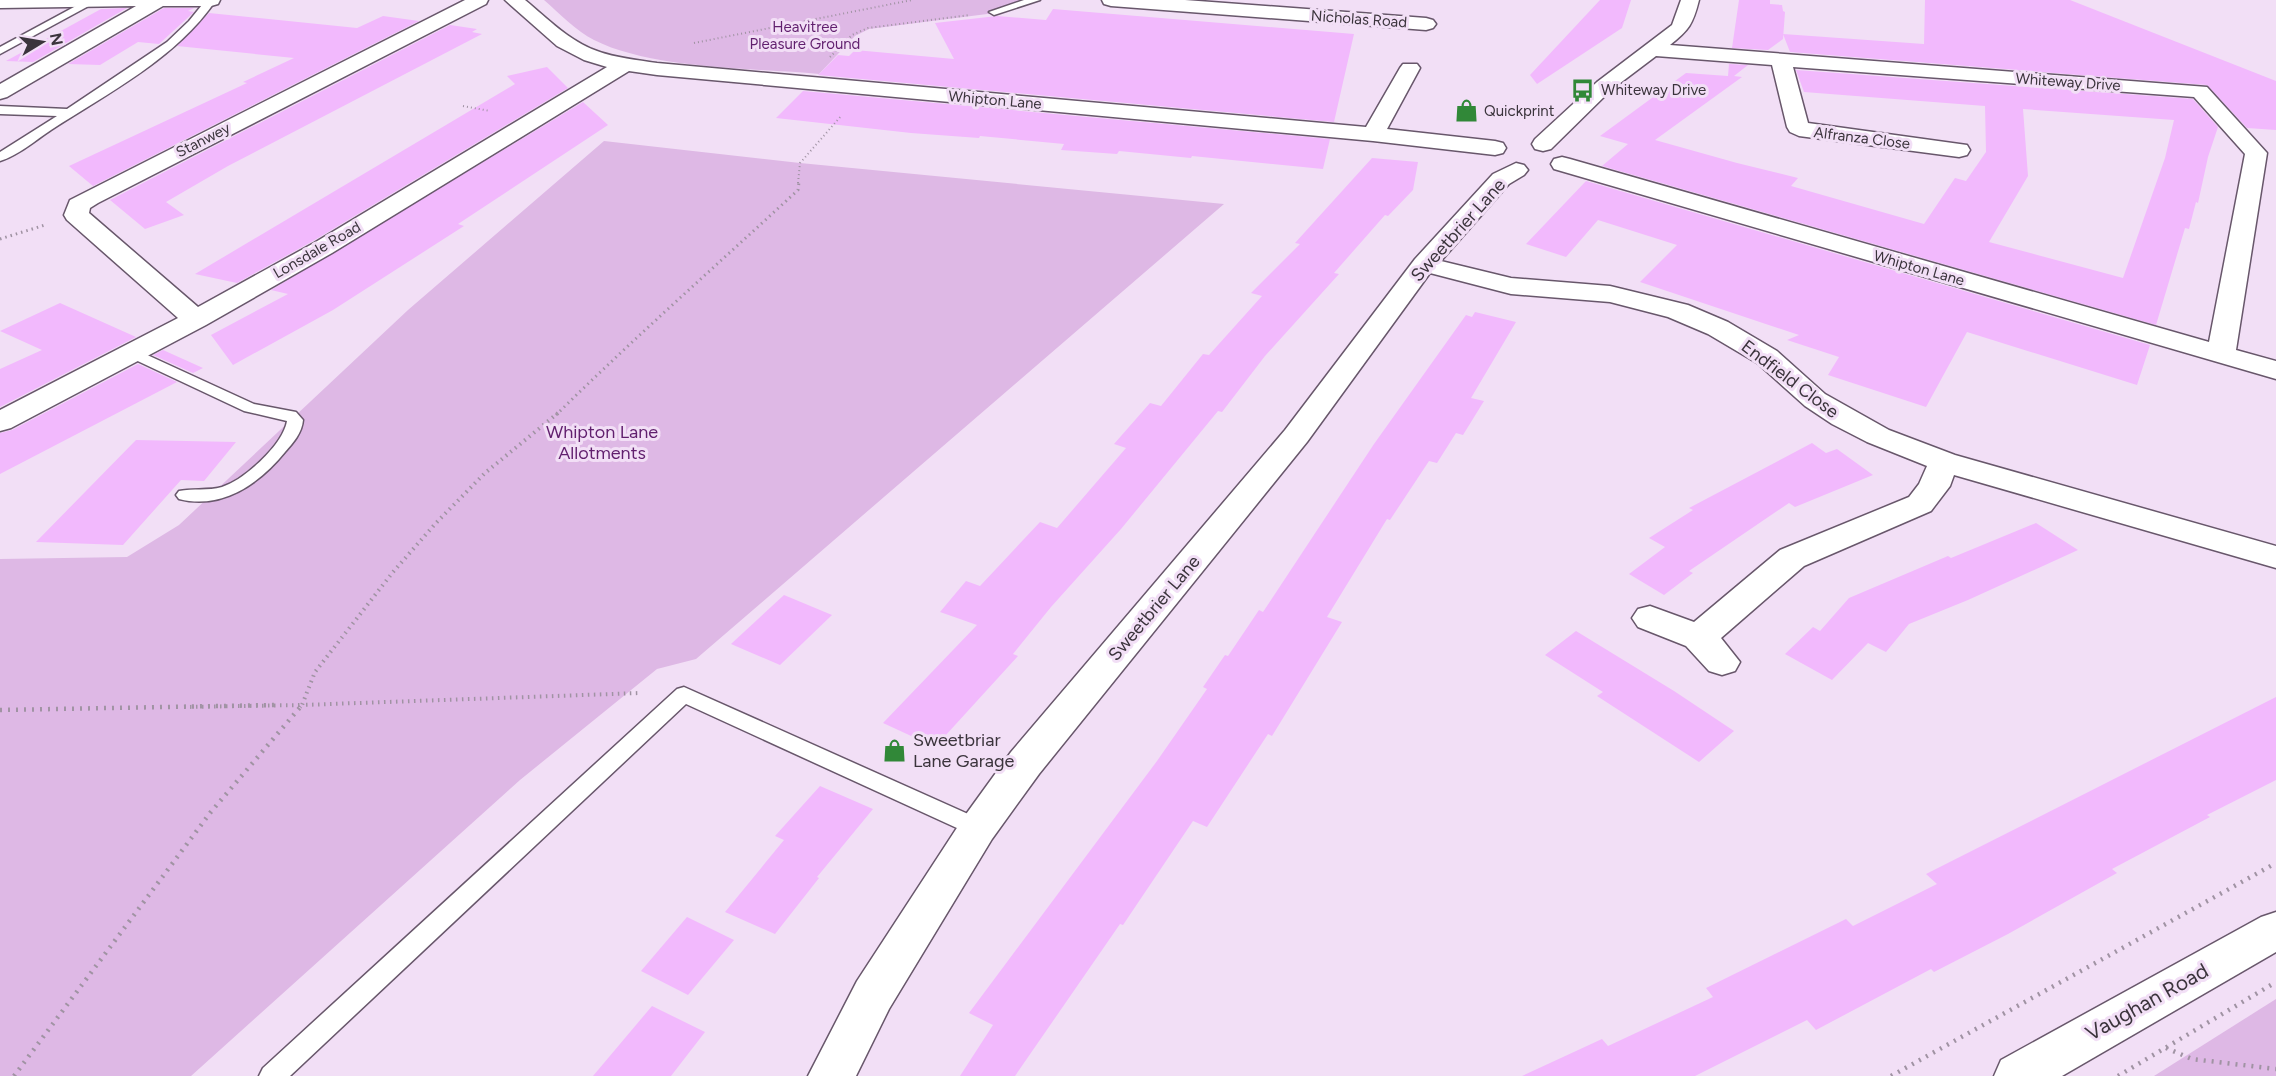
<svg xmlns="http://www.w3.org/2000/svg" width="2276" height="1076" font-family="Figtree,sans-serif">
	<rect width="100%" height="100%" fill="#f2dff6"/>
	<g fill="#deb8e5">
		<path d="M544 0H1033L995 13 869 29 855 36 819 74C754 68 651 69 594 40 576 31 559 13 544 0Z"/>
		<polygon points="604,141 800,163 1224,204 696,659 657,669 520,780 191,1076 0,1076 0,559 127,557 179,525 408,310"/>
		<polygon points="2276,999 2276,1076 2154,1076"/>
	</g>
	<g fill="#f2b9fd" fill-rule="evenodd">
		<polygon points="1600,0 1631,0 1622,28 1537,84 1530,75"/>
		<polygon points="1739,0 1770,0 1770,4 1782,5 1783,11 1785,12 1783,39 1768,50 1732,48"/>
		<polygon points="1925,0 2070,0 2276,81 2276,130 2247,128 2207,85 1790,52 1783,34 1924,44"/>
		<polygon points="127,8 33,62 6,61 101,9"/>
		<polygon points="164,8 194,8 188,11 194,12 159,44 138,42 100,65 68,64"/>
		<polygon points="1053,9 1354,34 1334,122 818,75 838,55 849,56 855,50 954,59 935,23 997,16 1046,20"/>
		<polygon points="209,13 357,28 383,16 419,21 93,186 69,166 247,83 243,82 294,58 177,46"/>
		<polygon points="450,25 477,29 472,32 482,34 228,166 166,202 184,215 145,229 110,200"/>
		<path d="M1729 64 1748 65 1734 76 1742 77 1655 140 1737 163 1798 178 1791 186 1924 224 1955 178 1966 181 1986 152 1985 106 1804 92 1796 70 2193 99 2218 127 2208 157 2198 203 2196 202 2189 229 2185 228 2156 325 1602 166 1628 144 1600 136 1686 73 1728 76ZM2023 109 2174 120 2165 158 2123 278 1989 242 2028 176Z"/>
		<polygon points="547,67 568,88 313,241 237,283 195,274 515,84 507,76"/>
		<polygon points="803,91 1330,139 1323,169 1192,156 1191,158 1119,151 1117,154 1061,150 1064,144 980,136 979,138 911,133 776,118"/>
		<polygon points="583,102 608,125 458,224 464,226 333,310 233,365 211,335 288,294 271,290"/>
		<polygon points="1372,158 1418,162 1413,190 1388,216 1385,215 1334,273 1339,274 1265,356 1222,412 1218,411 1121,529 1051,607 1013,654 1018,656 935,747 883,723 977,625 940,612 966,581 980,586 1040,522 1057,528 1126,448 1114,444 1150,403 1161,406 1203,354 1209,355 1262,296 1251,293 1300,244 1295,243"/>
		<polygon points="1586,181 2150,345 2137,385 1967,332 1926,407 1828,375 1839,357 1787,340 1799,335 1640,282 1677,245 1598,220 1566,257 1526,244"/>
		<polygon points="60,303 136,337 0,407 0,369 42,350 0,331"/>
		<polygon points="1475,312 1516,322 1471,398 1484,401 1463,435 1456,433 1437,463 1429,461 1390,520 1387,519 1327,617 1342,622 1272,736 1268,734 1207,827 1193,821 1123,925 1120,924 1015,1076 960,1076 993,1025 969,1013 1157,761 1207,689 1203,687 1225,655 1228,656 1259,610 1263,612 1374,444 1466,315 1472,317"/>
		<polygon points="163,350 203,368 193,373 153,355"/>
		<polygon points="138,364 177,382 0,474 0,433 12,430"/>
		<polygon points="136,440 236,442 204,481 181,480 123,545 36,542"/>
		<polygon points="1812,443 1826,453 1837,449 1873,475 1795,507 1789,503 1689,571 1693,573 1664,595 1629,574 1665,547 1649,538 1693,510 1689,508"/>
		<polygon points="2036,523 2078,550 1968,600 1909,624 1886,652 1868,643 1832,680 1785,654 1813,627 1820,631 1849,598 1948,556 1951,558"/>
		<polygon points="784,595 832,615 780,665 731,644"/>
		<polygon points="1576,631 1674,691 1734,731 1699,762 1597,696 1603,692 1545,655"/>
		<polygon points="2276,697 2276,780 2207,815 2210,817 2112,869 2117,873 2008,934 1934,972 1931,969 1816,1030 1807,1020 1695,1076 1522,1076 1602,1039 1608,1046 1713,997 1706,988 1846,919 1853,926 1937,884 1926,874"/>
		<polygon points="820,786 873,809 817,877 819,878 775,934 725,912 784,840 775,836"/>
		<polygon points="687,917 734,940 688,995 641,971"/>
		<polygon points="652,1006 705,1032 671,1076 593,1076"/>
	</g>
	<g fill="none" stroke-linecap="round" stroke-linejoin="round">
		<defs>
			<g id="lane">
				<polygon points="87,0 96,2 0,54 0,47"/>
				<path d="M206 0H216C177 58 108 93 51 130 36 140 17 156 0 161V152L57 116 0 114V106L67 109 167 42 189 21Z"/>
				<polygon points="1024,0 1040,0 994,15 989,12"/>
				<path d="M132 348 254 404 296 412 303 420C302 433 293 443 285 452 259 484 222 510 179 499L176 495 179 491C193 488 208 491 222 487 244 480 283 445 287 421L244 411 127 356 124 353Z"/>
				<polygon points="684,687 986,822 989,828 986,834 978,837 970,834 686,704 290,1076 259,1076 263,1068 677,689"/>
			</g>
			<g id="street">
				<polygon points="0,0 220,0 218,4 211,6 163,6 7,97 0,99 0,84 136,6 0,8"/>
				<path d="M465 0H488L486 4 98 203 90 208 89 213 198 307 314 243 607 67 584 60 557 46 505 0H525C548 19 569 41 597 51 616 58 637 60 657 63L1366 127 1400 68 1403 64H1417L1420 68 1387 129 1495 141 1503 143 1506 148 1503 153 1495 155 1373 141 657 75 629 71 332 253 206 325 11 428 0 431V410L178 318 67 220 64 215 70 200Z"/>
				<polygon points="1102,0 1185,0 1426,18 1433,20 1436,24 1433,28 1426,30 1111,6 1104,4"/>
				<path d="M1681 0H1699C1693 24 1689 30 1670 45L2207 87 2267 153 2236 350 2276 361V379L1554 169 1551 164 1554 159 1562 157 1570 159 2209 342 2245 154 2194 97 1793 67 1808 123 1967 145 1970 150 1967 155 1959 157 1799 136 1790 132 1787 127 1772 65 1656 56 1611 90 1551 149 1543 151 1535 149 1532 144 1535 139 1597 82 1672 25Z"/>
				<polygon points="1516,163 1524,165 1528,170 1524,175 1509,184 1441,261 1511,278 1610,286 1688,305 1728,322 1777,351 1825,394 1889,430 1955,455 2276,546 2276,568 1954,475 1950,486 1931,511 1804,566 1721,638 1740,662 1735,671 1722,675 1709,671 1686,646 1638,627 1632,618 1638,609 1650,606 1694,622 1780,550 1909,497 1919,484 1927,466 1867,442 1832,424 1805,406 1757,363 1708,334 1668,317 1610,302 1511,294 1430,273 1307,442 1039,774 992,839 889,1009 856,1076 808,1076 857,981 964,817 1011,752 1285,430 1415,259 1493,174"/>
				<polygon points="2276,912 2276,952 2062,1076 1994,1076 2001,1060 2261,917"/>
			</g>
		</defs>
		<use href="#lane" stroke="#68576b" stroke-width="3"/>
		<use href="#street" stroke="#68576b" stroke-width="3"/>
		<g stroke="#a093a3" stroke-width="2" stroke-dasharray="1 3" stroke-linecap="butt">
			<polyline points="694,43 912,0"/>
			<polyline points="830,57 852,35 868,28 970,15"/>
			<polyline points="463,106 490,111"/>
			<polyline points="798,183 800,163 842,115"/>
		</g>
		<g stroke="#a093a3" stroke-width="3" stroke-dasharray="1.5 4" stroke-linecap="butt">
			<polyline points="0,239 45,225"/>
			<path d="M556 415C635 337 717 265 798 190L799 182"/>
		</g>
		<g stroke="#a093a3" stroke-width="4" stroke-dasharray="1.5 4.5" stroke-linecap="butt">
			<polyline points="558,413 485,473 436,523 393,572 315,672 302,705 640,693"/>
			<polyline points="184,707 302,705 300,707"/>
		</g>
		<g stroke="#a093a3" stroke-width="4.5" stroke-dasharray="2 6" stroke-linecap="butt">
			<polyline points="0,710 275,705"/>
			<polyline points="2166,1048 2192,1059 2276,1069"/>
			<polyline points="14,1076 210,813 302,705"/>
			<polyline points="1891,1076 2276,863"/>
			<polyline points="2118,1076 2276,982"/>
		</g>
		<use href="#lane" fill="#fff" fill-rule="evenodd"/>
		<use href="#street" fill="#fff" fill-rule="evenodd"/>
	</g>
	<defs>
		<symbol id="bus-bare" viewBox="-9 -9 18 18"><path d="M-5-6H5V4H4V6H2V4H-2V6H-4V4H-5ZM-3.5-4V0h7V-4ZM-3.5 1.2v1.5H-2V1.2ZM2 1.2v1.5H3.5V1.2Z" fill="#318838" stroke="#f2dff6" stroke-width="2.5" paint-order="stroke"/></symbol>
		<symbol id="shop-bare" viewBox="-9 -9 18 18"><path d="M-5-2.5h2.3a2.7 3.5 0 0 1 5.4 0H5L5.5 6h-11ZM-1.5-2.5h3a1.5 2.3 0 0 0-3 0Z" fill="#318838" stroke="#f2dff6" stroke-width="2.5" paint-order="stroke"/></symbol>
	</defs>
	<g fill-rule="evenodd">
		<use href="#bus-bare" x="1566" y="74" width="33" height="33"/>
		<use href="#shop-bare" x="1450" y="94" width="33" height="33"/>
		<use href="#shop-bare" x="878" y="734" width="33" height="33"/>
	</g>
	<g text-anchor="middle" stroke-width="6" stroke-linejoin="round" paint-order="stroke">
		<g font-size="15" fill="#3b343c" stroke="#f2dff6">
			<text transform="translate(1359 19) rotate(4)" y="5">Nicholas Road</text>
			<text transform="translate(2068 82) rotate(4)" y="5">Whiteway Drive</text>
			<text transform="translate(995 100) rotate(5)" y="5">Whipton Lane</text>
			<text transform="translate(1862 138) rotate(7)" y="5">Alfranza Close</text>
			<text transform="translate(203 140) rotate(-27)" y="5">Stanwey</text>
			<text transform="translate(317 250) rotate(-30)" y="5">Lonsdale Road</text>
			<text transform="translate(1919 268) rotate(16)" y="5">Whipton Lane</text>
		</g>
		<g font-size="15" fill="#611f6e" stroke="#f2dff6">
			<text x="805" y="32">Heavitree<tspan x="805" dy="17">Pleasure Ground</tspan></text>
		</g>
		<g font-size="15" fill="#3b343c" stroke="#f2dff6" text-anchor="start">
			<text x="1601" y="95">Whiteway Drive</text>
			<text x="1484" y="116">Quickprint</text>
		</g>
		<g font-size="18" fill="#3b343c" stroke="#f2dff6">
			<text transform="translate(1458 230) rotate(-48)" y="6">Sweetbrier Lane</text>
			<text transform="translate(1790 379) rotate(37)" y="6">Endfield Close</text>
			<text transform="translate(1154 608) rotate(-50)" y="6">Sweetbrier Lane</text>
		</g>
		<g font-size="18" fill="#611f6e" stroke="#f2dff6">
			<text x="602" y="438">Whipton Lane<tspan x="602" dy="21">Allotments</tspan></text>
		</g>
		<g font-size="18" fill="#3b343c" stroke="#f2dff6" text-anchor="start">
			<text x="913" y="746">Sweetbriar<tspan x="913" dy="21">Lane Garage</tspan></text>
		</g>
		<g font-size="21" fill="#3b343c" stroke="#f2dff6">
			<text transform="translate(2147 1002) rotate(-29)" y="7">Vaughan Road</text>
		</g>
	</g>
	<g transform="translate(42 42) rotate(79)" stroke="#f2dff6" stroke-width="4.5" paint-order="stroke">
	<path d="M0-4.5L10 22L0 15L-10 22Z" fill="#3b343c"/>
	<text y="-9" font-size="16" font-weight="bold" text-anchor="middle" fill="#3b343c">N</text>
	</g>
</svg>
